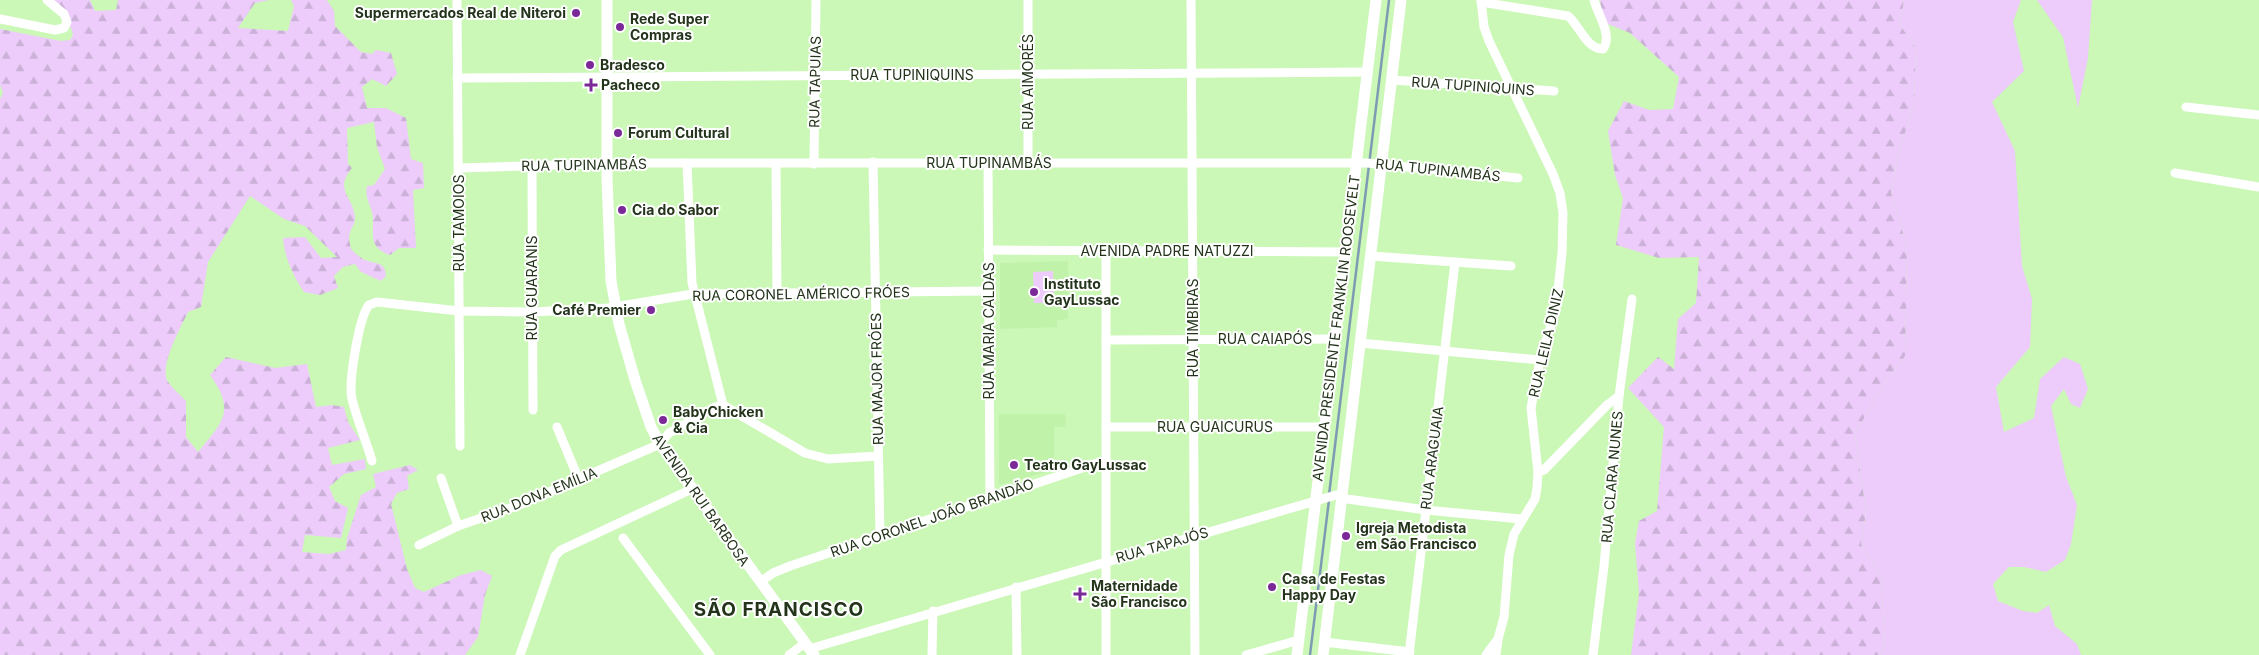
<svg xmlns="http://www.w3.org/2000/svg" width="2259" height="655" font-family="Inter,sans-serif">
	<defs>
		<pattern id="forest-firs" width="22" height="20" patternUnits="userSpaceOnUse" patternTransform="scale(1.25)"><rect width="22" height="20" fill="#edccfb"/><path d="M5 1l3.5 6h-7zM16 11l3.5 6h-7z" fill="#cbb0d7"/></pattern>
	</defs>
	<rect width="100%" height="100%" fill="#cbf7b7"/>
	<g fill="#c1f2aa">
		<polygon points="1068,261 1068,319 1057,320 1057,327 1000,329 1000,263"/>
		<polygon points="999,414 1065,414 1066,427 1054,427 1054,470 999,485"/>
	</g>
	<g fill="#edccfb">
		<polygon points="1904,0 2021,0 2013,22 2024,71 1992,102 2015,151 2022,266 2032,299 2030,347 1996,387 2004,432 2034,418 2040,379 2064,357 2080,364 2088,389 2080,408 2071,404 2064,389 2051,406 2066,477 2077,505 2071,544 2065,560 2046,572 2024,567 2009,567 1993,584 1998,601 2023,611 2037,613 2049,605 2055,626 2077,644 2081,655 1881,655 1885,647 1881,576 1861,544 1866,512 1855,434 1880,390 1905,356 1907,247 1891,192 1899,152 1914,103 1916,48 1900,25"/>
		<polygon points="2037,0 2092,0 2088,58 2078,108 2063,37"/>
		<polygon points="1053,271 1054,303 1034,303 1033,272"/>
	</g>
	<g fill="url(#forest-firs)">
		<path d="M49 0H90L95 11 116 10 118 0H269L255 3 238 28 288 31 294 6 291 0H327L334 11 335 26 361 52 372 54 376 50 391 53 397 74 386 86 372 79 362 87 367 108H386L406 118 411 159 423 163 424 188 413 190 416 248H399L390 255C365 247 376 230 372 212 369 202 365 197 367 186L374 185 385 169 377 147 374 122 347 128 348 164 352 168C333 190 354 197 355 218 355 225 351 227 350 233 348 237 350 244 351 249 355 253 358 256 363 259 375 265 385 260 386 276L381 281 361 272 355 264 343 267 334 276 338 288 320 295 304 292C293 275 285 259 283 238L305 237 321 258 337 257 305 226 284 219 250 196 208 262 201 307 188 312C181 327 160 364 167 380 171 387 180 395 186 401V437L198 452C223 422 236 411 210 375L226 357 275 368 307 364 316 407 332 405 344 407 348 422 360 440 328 448 332 465 365 459 366 469 344 474 329 487 335 501 348 508 341 538 305 535 302 552 329 554 346 550 347 538 361 495 376 487 373 474 410 465 418 470 407 476 409 489 397 493 391 504 407 569 415 588 424 592 461 575 481 570 492 576 485 595 478 637 465 655H0V99L3 93 0 85V29L61 41 70 40 73 35C70 20 60 10 49 0Z"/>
		<polygon points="1600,0 1904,0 1900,25 1916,48 1914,103 1899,152 1891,192 1907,247 1905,356 1880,390 1855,434 1866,512 1861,544 1881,576 1885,647 1881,655 1631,655 1639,593 1635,543 1639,521 1657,511 1664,427 1628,388 1658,357 1674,369 1678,319 1696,303 1699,257 1659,258 1616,245 1623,198 1615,175 1608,131 1624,101 1649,110 1673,109 1679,77 1630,33 1603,22"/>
	</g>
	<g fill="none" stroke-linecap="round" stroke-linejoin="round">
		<g stroke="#7f9bb3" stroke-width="2.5">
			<polyline points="1329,495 1389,0"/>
			<polyline points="1310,655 1329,500"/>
		</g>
		<g stroke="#fff" stroke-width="9">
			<polyline points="457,0 460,446"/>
			<polyline points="1191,0 1195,655"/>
			<polyline points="1481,0 1484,27 1489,41 1553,174 1560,193 1563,213 1562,253 1556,309 1540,360 1531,408 1538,472 1537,488 1535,499 1514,534 1509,555 1504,617 1498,639 1486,655"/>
			<path d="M1481 2 1568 16C1580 26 1586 49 1603 49 1613 36 1598 15 1594 0"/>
			<polyline points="0,19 55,30 64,28 67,22 64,14 47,0"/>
			<polyline points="457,78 1367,72"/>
			<polyline points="1392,80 1554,91"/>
			<polyline points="2186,107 2259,115"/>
			<polyline points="873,162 880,536"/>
			<polyline points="687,163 692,283 723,405"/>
			<polyline points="988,163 990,499"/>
			<polyline points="776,164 777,292"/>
			<polyline points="814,164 816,0"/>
			<polyline points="1028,164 1028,0"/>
			<polyline points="532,166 533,410"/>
			<polyline points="459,168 623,163 1367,163 1518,178"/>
			<polyline points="2175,173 2259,187"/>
			<polyline points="988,250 1346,252"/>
			<polyline points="1106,251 1106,655"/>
			<polyline points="1371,256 1511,266"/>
			<polyline points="1106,340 1335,339"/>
			<polyline points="1360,343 1540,360"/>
			<polyline points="557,427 579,480"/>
			<polyline points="1106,427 1324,427"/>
			<path d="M372 461C366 440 357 420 352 399 348 383 359 317 369 305L377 302 459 311 532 312 608 308 693 294 989 291"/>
			<polyline points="1538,472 1544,470 1607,405 1619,396"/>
			<polyline points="441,478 458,526"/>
			<polyline points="623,538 710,655"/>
			<polyline points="419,545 458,526 519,505 660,444 669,433 715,407 723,405 805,453 828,459 878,456"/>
			<polyline points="760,582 773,573 790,566 1106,460"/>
			<polyline points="1016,587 1017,655"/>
			<polyline points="1324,642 1410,652"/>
			<polyline points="809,649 1336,495 1347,499 1426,510 1521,519"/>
			<polyline points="520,655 555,556 561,550 692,489"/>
			<polyline points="789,655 805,643"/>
			<polyline points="932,655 933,611"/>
			<polyline points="1246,655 1299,640"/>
			<polyline points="1409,655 1455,262"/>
			<polyline points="1496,655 1498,640"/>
			<polyline points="1593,655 1604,566 1619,396 1632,299"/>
		</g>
		<g stroke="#fff" stroke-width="11">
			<polyline points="607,0 607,178 611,281 619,324 635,380 651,427 660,444 814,655"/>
			<polyline points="1297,655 1376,0"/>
			<polyline points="1323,655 1401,0"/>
		</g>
	</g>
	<g fill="#7b2898" stroke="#fff" stroke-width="2">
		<circle cx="576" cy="13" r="5"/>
		<circle cx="620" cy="27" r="5"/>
		<circle cx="590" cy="65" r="5"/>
		<path d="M588.5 77.5h5v5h5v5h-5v5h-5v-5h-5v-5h5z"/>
		<circle cx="618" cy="133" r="5"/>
		<circle cx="622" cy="210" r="5"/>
		<circle cx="1034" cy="292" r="5"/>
		<circle cx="651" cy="310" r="5"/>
		<circle cx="663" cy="420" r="5"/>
		<circle cx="1014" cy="465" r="5"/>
		<circle cx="1346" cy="536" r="5"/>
		<circle cx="1272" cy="587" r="5"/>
		<path d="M1077.5 586.5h5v5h5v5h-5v5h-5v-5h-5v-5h5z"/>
	</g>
	<g text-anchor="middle" stroke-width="4" stroke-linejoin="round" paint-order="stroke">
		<g font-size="14" font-weight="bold" fill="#23341b" stroke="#fff" text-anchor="start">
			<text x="566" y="18" text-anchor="end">Supermercados Real de Niteroi</text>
			<text x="630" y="24">Rede Super<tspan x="630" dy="16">Compras</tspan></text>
			<text x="600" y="70">Bradesco</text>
			<text x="601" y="90">Pacheco</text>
			<text x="628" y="138">Forum Cultural</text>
			<text x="632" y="215">Cia do Sabor</text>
			<text x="1044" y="289">Instituto<tspan x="1044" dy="16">GayLussac</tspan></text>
			<text x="641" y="315" text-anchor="end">Café Premier</text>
			<text x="673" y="417">BabyChicken<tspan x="673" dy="16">&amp; Cia</tspan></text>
			<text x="1024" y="470">Teatro GayLussac</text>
			<text x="1356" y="533">Igreja Metodista<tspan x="1356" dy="16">em São Francisco</tspan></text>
			<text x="1282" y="584">Casa de Festas<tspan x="1282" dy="16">Happy Day</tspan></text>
			<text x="1091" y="591">Maternidade<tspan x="1091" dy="16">São Francisco</tspan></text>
		</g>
		<g font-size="14" fill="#23341b" stroke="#fff">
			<text x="912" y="80">RUA TUPINIQUINS</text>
			<text transform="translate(815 82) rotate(-89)" y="5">RUA TAPUIAS</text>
			<text transform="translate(1028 82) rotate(-90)" y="5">RUA AIMORÉS</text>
			<text transform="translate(1473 86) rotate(4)" y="5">RUA TUPINIQUINS</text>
			<text x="989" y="168">RUA TUPINAMBÁS</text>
			<text transform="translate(584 165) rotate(-1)" y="5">RUA TUPINAMBÁS</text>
			<text transform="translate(1438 170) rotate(6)" y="5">RUA TUPINAMBÁS</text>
			<text transform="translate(459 223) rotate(-90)" y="5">RUA TAMOIOS</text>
			<text x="1167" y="256">AVENIDA PADRE NATUZZI</text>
			<text transform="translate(532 288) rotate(-90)" y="5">RUA GUARANIS</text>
			<text transform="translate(801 294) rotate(-1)" y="5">RUA CORONEL AMÉRICO FRÓES</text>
			<text transform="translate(1193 328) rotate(-90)" y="5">RUA TIMBIRAS</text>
			<text transform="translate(1336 328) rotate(-83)" y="5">AVENIDA PRESIDENTE FRANKLIN ROOSEVELT</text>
			<text transform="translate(989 331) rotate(-90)" y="5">RUA MARIA CALDAS</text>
			<text x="1265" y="344">RUA CAIAPÓS</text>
			<text transform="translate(1546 343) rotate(-77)" y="5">RUA LEILA DINIZ</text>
			<text transform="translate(877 379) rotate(-91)" y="5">RUA MAJOR FRÓES</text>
			<text x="1215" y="432">RUA GUAICURUS</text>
			<text transform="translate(1432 458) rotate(-83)" y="5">RUA ARAGUAIA</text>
			<text transform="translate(1612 477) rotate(-85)" y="5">RUA CLARA NUNES</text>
			<text transform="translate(539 495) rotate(-22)" y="5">RUA DONA EMÍLIA</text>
			<text transform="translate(701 500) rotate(55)" y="5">AVENIDA RUI BARBOSA</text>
			<text transform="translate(932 518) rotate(-19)" y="5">RUA CORONEL JOÃO BRANDÃO</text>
			<text transform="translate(1162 545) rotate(-16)" y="5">RUA TAPAJÓS</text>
		</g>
		<g font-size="19" font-weight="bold" letter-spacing="1" fill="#23341b" stroke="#fff">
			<text x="779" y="616">SÃO FRANCISCO</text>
		</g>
	</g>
</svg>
